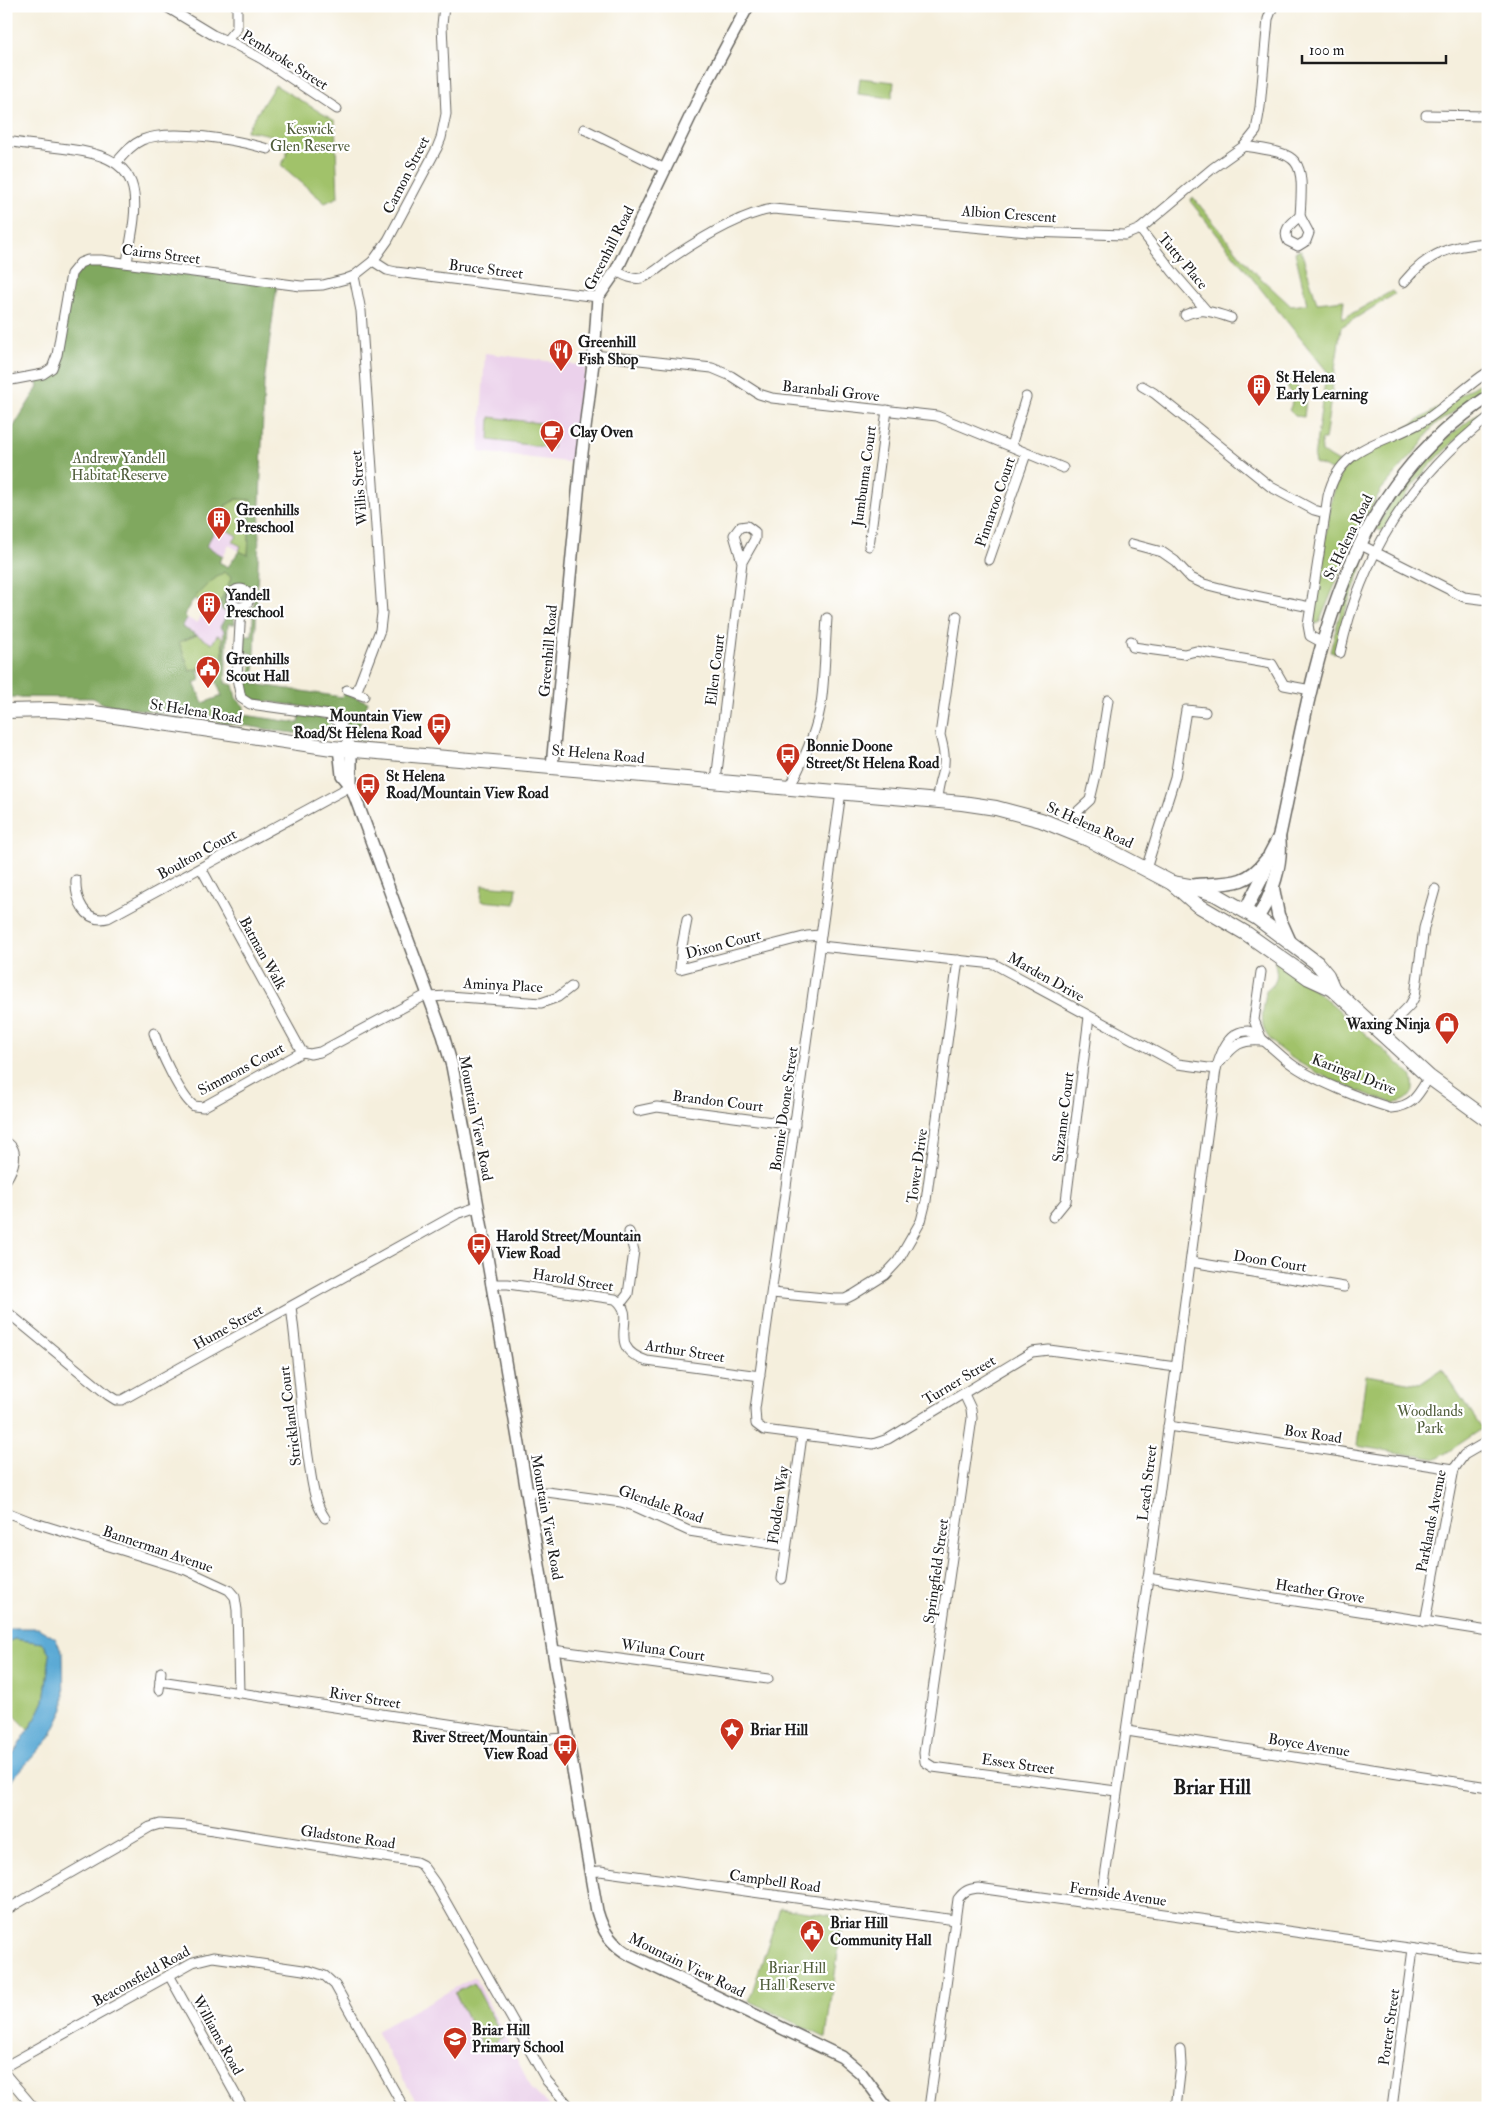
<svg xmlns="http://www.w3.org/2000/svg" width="1494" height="2114" font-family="'IM FELL Double Pica',serif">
	<rect width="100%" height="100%" fill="#fff"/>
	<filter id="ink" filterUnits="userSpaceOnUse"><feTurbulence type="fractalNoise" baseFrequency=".02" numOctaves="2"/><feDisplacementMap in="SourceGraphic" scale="10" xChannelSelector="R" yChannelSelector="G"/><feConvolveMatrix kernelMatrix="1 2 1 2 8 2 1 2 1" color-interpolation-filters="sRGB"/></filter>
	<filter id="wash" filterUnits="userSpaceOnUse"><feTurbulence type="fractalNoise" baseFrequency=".0096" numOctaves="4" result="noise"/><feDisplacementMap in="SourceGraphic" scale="20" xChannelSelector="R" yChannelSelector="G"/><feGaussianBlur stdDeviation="1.12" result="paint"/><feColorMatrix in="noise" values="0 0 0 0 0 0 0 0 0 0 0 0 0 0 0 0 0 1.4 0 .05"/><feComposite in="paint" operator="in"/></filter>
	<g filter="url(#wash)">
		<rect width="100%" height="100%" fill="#f5efdd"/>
		<g fill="#ebd1eb">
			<polygon points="485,353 586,366 576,463 479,452"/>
			<polygon points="226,505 248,556 229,545 223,556 205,546 218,525"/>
			<polygon points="209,582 228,613 220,627 224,630 222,637 223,659 196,635 182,627 187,618 197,623 207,605 194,598"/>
			<polygon points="475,1977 532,2089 551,2108 420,2108 376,2031"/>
		</g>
		<g fill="#a1c26b" stroke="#5e6f44">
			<polygon points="860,78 894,82 892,98 858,94"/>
			<path d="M275 85 335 121 338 197 325 203 281 165C302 137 264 133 246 131Z"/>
			<polygon points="1193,197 1252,270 1291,306 1307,304 1295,252 1301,250 1317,303 1344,300 1342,319 1392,291 1395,294 1341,327 1325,440 1321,440 1322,452 1339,462 1333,471 1315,463 1314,458 1326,375 1330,375 1190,201"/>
			<polygon points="1488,378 1488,389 1433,426 1420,446 1381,490 1355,537 1319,623 1316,624 1313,617 1332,497 1341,473 1356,458"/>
			<path d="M1285 380 1296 384 1301 395 1306 400 1304 417 1295 416 1289 410C1296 399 1288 391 1285 380Z"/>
			<path d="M1488 406V413C1445 446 1409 484 1383 531L1376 529 1397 492 1440 443Z"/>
			<polygon points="490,417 556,425 553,448 489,440"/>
			<polygon points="237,499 251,500 248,556 239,551 241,546 233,542 237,536 215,523 226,505"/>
			<polygon points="1359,562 1363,564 1345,612 1335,653 1330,652 1341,609"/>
			<polygon points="224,572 232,577 216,610 194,598 209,582"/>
			<polygon points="197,635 212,644 217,635 222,637 223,659 190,671 179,642"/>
			<polygon points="482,885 517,888 515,904 481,901"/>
			<path d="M1274 959 1331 1003 1411 1075C1417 1090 1411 1102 1394 1103 1362 1094 1275 1061 1264 1029 1260 1019 1265 1002 1266 991 1280 981 1277 974 1274 959Z"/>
			<polygon points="1442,1369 1482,1429 1437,1459 1357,1446 1366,1375 1420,1384"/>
			<polygon points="14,1639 43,1643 50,1655 44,1701 36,1718 28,1729 6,1707 6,1643"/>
			<polygon points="780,1908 843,1917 826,2038 749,2001"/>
			<polygon points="474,1983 503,2037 483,2048 455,1993"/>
		</g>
		<path fill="#80a85f" stroke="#4e623e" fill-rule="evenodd" d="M94 262 277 286 264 383 254 684 342 697 344 693 368 702 358 728 365 741 353 738 343 720 332 711 257 700 247 696 243 684 250 682 252 653 244 652 245 635H252L254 600 251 589 242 584 231 588 227 597 228 604 234 615 235 624H228L225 683 233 685 236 698 244 706V715L299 723 300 715C316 717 333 716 340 733L338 738 285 732 104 704 93 698 6 697V439L38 387 36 380 51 375 58 366 70 287 79 268ZM237 499 251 500 248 555 239 551 228 567 219 562 223 556 206 546 218 525 215 523 226 505ZM224 572 232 577 220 602 222 610 228 613 220 627 224 630 223 659 190 671 179 642 197 635 182 627 187 618 184 615C195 595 205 585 224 572ZM211 668 222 696 203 703 194 683 201 680 198 672Z"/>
		<polygon fill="#5caad5" stroke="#3c6378" points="13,1628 38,1628 55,1638 63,1653 64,1709 49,1739 6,1786 6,1761 13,1754 36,1718 44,1701 50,1655 43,1643 14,1639 6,1643 6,1631"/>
	</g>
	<g filter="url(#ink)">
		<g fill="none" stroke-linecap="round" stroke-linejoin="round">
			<defs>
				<g id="minor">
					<polyline points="165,6 213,35 236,45 262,59 337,109"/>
					<polyline points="226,41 237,28 237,6"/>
					<polyline points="1426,115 1488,116"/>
					<polyline points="584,129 665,169"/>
					<path d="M6 141C24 144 42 146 60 148 91 152 129 156 134 194 137 216 130 241 127 263"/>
					<path d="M1244 146C1302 154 1304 158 1300 216"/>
					<path d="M116 163C124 154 131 145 142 140 170 128 238 140 268 149"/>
					<path d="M1300 216 1309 233 1306 241 1298 246 1288 241C1282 229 1292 223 1300 216Z"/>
					<polyline points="1140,229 1173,272 1206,310"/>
					<polyline points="373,261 387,270 396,272 598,297"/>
					<path d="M616 271C624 275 632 280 641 278 653 275 663 264 673 257 700 239 742 213 773 209L1028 232 1125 235 1140 229 1213 168 1244 146 1256 131 1260 107 1268 19 1273 6"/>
					<polyline points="354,276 361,311 382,613 380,630 356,693"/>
					<path d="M1404 282C1428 253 1451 245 1488 243"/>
					<path d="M1185 315C1204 307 1212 312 1231 318"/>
					<polyline points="594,355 712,368 731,376 759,394 772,398 937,416 1063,468"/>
					<polyline points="6,381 43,374 52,368 57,355 71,274 80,263 88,260 101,260 301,286 323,285 346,279 354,276 373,261 388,240 437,148 441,138 446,114 442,25 444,6"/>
					<polyline points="1142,386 1154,393 1271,487 1314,510 1325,513"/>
					<polyline points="1011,446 1026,397"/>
					<polyline points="1132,544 1162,552 1175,561 1191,578 1204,584 1236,592 1310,607"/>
					<polyline points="1359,544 1464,597 1488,600"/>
					<polyline points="869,546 887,410"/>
					<polyline points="989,560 1026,454"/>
					<circle cx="240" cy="598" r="9"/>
					<polyline points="241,607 237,678 241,698 250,704 330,715 341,725 351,749"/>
					<polyline points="1131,641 1133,647 1184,654 1196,651 1272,664 1284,685 1311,690"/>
					<path d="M1323 643 1310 636 1308 625 1328 496C1340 443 1388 444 1427 419 1448 405 1466 386 1488 372"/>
					<path d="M1340 653C1361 556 1409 479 1488 418"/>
					<polyline points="347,690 364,696"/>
					<polyline points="716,781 742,562 734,535 740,527 747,526 755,532 755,539 742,562"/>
					<path d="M789 787C803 762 816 733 821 704 825 677 825 645 827 618"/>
					<polyline points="841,792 755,1409 756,1424 764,1430 873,1444 888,1439 1032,1352 1049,1350 1176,1367"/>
					<path d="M937 801C937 789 940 781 943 770 946 758 943 746 940 735L957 616"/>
					<polyline points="1070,830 1077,812 1090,800 1097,771 1108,700"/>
					<polyline points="201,868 302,1052"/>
					<polyline points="1146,869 1175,777 1186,710 1205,712"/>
					<path d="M76 880C75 899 85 924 108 918L351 786"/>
					<polyline points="687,920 682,946 680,969 807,936 821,935"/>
					<polyline points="820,946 994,964 1178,1064 1216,1069"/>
					<polyline points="1261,972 1254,1020 1261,1038"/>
					<polyline points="429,997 448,996 541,1003 558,997 571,987"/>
					<path d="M154 1033C159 1049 181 1098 194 1106L203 1107 302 1052 310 1054 320 1052 428 994"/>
					<polyline points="1382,1034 1410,1005 1415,996 1424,928 1435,889"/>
					<path d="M1221 1061C1234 1045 1241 1039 1262 1041"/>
					<polyline points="638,1111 657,1107 795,1125"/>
					<path d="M6 1142C21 1150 13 1169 6 1180"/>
					<polyline points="1053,1217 1066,1201 1089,1017"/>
					<polyline points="1191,1262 1344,1287"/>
					<path d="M491 1284H508L615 1299C641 1317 602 1346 647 1361L760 1376"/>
					<polyline points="772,1293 835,1299 845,1299 853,1295 885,1275 898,1261 921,1221 926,1201 958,960"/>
					<polyline points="621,1303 628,1294 634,1251 629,1232"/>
					<path d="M291 1307C298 1359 301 1412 309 1463 312 1482 314 1502 325 1518"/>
					<polyline points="6,1311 108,1395 116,1400 122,1400 457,1214 477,1207"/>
					<polyline points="964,1394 971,1409 972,1418 924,1753 925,1762 933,1767 1116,1791"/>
					<polyline points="1168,1426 1454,1469"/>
					<polyline points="528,1492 547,1492 621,1502 634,1506 689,1531 785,1546"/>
					<polyline points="6,1512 29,1521 186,1570 229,1590 235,1597 237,1610 239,1693"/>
					<polyline points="1148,1578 1488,1631"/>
					<polyline points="782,1579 802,1436"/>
					<polyline points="1425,1622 1454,1469 1464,1455 1488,1441"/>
					<polyline points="553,1650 768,1679"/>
					<polyline points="160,1681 549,1739 567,1738"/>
					<polyline points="159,1690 161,1672"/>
					<polyline points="1127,1731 1488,1787"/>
					<polyline points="590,1872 600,1871 955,1920"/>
					<path d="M1101 1905 1148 1578 1216 1069C1221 1054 1227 1031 1248 1031 1256 1031 1281 1057 1290 1063 1312 1080 1364 1100 1391 1108 1414 1106 1418 1095 1429 1077"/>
					<polyline points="6,1910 150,1827 160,1824 188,1826 416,1862 422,1865 435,1883 547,2081 571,2108"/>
					<polyline points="169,1975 243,2108"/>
					<polyline points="6,2066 193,1962 213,1957 310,1971 325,1976 335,1985 404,2108"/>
					<polyline points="6,2075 34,2108"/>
					<path d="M929 2108 958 1899C964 1891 968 1889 978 1888L1488 1959"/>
					<polyline points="1176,2108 1181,2065 1180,2049"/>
					<polyline points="1392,2108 1413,1949"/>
				</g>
				<g id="tertiary">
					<path d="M339 748 342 775 351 786 443 1035 452 1066C506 1347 548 1630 597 1911 603 1932 611 1944 630 1955L842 2057 861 2073 887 2108"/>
					<polyline points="552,766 581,461 594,355 598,297 616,271 705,86 748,6"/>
					<polyline points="351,786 351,749"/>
				</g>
				<g id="secondary">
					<path d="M1189 886C1222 881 1244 890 1266 860"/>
					<polyline points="1273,888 1278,915 1290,942"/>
					<path d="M1245 911 1264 874 1270 854 1279 837C1315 671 1334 499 1488 397"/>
					<path d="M1257 918C1272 897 1283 863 1279 837"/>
				</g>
				<g id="primary">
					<polyline points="6,711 51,710 94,713 332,748 962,803 996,808 1041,820 1088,839 1172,883 1189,886 1215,894 1257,918 1317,963 1327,975 1333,989"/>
					<polyline points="1172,883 1196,904 1247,934 1309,978 1333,989 1429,1077 1488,1120"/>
				</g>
			</defs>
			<use href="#minor" stroke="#686660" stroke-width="11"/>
			<use href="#tertiary" stroke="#686660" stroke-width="14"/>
			<use href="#secondary" stroke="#686660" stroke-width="15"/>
			<use href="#primary" stroke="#686660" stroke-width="16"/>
			<use href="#minor" stroke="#fff" stroke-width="9"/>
			<use href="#tertiary" stroke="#fff" stroke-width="11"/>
			<use href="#secondary" stroke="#fff" stroke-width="12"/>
			<use href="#primary" stroke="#fff" stroke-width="14"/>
		</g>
	</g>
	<defs>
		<symbol id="restaurant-pin" viewBox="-11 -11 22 30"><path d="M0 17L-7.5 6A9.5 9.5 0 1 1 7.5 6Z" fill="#c8321e" stroke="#fff"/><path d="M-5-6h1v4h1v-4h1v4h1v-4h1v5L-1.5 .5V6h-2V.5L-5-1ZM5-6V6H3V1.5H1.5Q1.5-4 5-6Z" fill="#fff"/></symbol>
		<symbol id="building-pin" viewBox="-11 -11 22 30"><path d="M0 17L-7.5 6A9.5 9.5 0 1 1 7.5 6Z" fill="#c8321e" stroke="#fff"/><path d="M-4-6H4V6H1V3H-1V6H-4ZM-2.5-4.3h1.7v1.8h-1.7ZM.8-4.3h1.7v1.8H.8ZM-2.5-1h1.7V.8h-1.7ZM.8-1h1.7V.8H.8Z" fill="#fff"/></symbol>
		<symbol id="cafe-pin" viewBox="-11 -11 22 30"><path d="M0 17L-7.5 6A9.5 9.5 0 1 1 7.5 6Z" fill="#c8321e" stroke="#fff"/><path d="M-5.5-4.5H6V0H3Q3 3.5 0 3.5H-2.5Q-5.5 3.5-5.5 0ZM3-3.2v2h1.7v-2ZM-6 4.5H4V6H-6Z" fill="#fff"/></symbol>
		<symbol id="civic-pin" viewBox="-11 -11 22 30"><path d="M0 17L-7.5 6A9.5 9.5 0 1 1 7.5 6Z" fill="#c8321e" stroke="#fff"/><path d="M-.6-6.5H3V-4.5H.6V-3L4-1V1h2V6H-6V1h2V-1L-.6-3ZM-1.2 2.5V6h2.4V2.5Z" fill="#fff"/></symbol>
		<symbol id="bus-pin" viewBox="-11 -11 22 30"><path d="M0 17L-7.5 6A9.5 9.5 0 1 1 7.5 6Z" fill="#c8321e" stroke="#fff"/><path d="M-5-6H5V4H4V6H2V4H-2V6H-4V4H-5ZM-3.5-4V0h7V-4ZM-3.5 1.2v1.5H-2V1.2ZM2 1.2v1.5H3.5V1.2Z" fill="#fff"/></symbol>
		<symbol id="shop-pin" viewBox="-11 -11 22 30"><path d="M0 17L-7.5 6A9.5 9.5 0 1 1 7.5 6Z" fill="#c8321e" stroke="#fff"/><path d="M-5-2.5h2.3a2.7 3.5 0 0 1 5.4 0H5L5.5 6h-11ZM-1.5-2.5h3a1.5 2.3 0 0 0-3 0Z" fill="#fff"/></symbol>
		<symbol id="sight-pin" viewBox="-11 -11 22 30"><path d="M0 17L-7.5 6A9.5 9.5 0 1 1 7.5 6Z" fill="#c8321e" stroke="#fff"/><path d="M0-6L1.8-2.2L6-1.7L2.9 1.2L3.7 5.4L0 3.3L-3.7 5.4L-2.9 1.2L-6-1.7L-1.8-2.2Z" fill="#fff"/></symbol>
		<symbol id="school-pin" viewBox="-11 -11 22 30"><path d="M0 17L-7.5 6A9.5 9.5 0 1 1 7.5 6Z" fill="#c8321e" stroke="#fff"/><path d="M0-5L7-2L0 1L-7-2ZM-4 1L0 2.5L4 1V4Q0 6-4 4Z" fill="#fff"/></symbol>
	</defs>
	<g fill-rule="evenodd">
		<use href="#restaurant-pin" x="547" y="337" width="28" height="38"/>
		<use href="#building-pin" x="1245" y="372" width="28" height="38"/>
		<use href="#cafe-pin" x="538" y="418" width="28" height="38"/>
		<use href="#building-pin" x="205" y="505" width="28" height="38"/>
		<use href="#building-pin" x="195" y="590" width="28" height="38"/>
		<use href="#civic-pin" x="194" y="654" width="28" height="38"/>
		<use href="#bus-pin" x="425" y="711" width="28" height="38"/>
		<use href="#bus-pin" x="774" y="741" width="28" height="38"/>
		<use href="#bus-pin" x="354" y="771" width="28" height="38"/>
		<use href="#shop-pin" x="1433" y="1010" width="28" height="38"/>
		<use href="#bus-pin" x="465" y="1231" width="28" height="38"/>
		<use href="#sight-pin" x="718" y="1716" width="28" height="38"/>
		<use href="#bus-pin" x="551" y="1732" width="28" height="38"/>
		<use href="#civic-pin" x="798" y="1918" width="28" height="38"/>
		<use href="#school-pin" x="441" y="2025" width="28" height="38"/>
	</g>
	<g text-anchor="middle" stroke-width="4.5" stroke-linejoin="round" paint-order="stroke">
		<g font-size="15" fill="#1c1c1c" stroke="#fff">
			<text transform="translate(285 60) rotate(32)" y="5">Pembroke Street</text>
			<text transform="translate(406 175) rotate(-63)" y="5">Carnon Street</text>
			<text transform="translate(1009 214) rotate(4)" y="5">Albion Crescent</text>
			<text transform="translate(609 248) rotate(-63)" y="5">Greenhill Road</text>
			<text transform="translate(161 254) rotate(7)" y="5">Cairns Street</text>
			<text transform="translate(1183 261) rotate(50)" y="5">Tutty Place</text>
			<text transform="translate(486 269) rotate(7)" y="5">Bruce Street</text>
			<text transform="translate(831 391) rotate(6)" y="5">Baranbali Grove</text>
			<text transform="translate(864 476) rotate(-82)" y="5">Jumbunna Court</text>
			<text transform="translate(359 488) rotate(-95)" y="5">Willis Street</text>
			<text transform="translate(995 502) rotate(-71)" y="5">Pinnaroo Court</text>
			<text transform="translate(1348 537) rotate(-64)" y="5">St Helena Road</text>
			<text transform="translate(548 651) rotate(-85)" y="5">Greenhill Road</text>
			<text transform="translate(715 670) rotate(-83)" y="5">Ellen Court</text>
			<text transform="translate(196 711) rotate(9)" y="5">St Helena Road</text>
			<text transform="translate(598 754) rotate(5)" y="5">St Helena Road</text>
			<text transform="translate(1090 825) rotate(24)" y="5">St Helena Road</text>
			<text transform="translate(197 854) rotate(-29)" y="5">Boulton Court</text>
			<text transform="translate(723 944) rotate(-15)" y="5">Dixon Court</text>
			<text transform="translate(263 953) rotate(61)" y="5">Batman Walk</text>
			<text transform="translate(1046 977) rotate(29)" y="5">Marden Drive</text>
			<text transform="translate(503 985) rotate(3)" y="5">Aminya Place</text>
			<text transform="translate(241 1069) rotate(-28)" y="5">Simmons Court</text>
			<text transform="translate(1354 1074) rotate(21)" y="5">Karingal Drive</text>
			<text transform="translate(718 1101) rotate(7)" y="5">Brandon Court</text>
			<text transform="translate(784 1109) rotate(-82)" y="5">Bonnie Doone Street</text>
			<text transform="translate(1063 1117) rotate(-83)" y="5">Suzanne Court</text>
			<text transform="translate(476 1118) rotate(79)" y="5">Mountain View Road</text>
			<text transform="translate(917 1166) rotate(-82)" y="5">Tower Drive</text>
			<text transform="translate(1270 1261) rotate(9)" y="5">Doon Court</text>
			<text transform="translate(573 1280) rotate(9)" y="5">Harold Street</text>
			<text transform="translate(228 1327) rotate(-29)" y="5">Hume Street</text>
			<text transform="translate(685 1351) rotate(9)" y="5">Arthur Street</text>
			<text transform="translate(959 1380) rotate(-31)" y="5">Turner Street</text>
			<text transform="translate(290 1416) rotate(-97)" y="5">Strickland Court</text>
			<text transform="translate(1313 1434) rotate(8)" y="5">Box Road</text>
			<text transform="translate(1147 1483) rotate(-83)" y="5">Leach Street</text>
			<text transform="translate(661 1504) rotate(19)" y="5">Glendale Road</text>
			<text transform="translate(778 1505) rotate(-82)" y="5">Flodden Way</text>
			<text transform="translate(547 1517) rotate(80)" y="5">Mountain View Road</text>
			<text transform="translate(1431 1521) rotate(-79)" y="5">Parklands Avenue</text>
			<text transform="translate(158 1549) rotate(19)" y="5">Bannerman Avenue</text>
			<text transform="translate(936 1571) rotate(-82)" y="5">Springfield Street</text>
			<text transform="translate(1320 1591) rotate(9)" y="5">Heather Grove</text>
			<text transform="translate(663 1650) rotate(8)" y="5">Wiluna Court</text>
			<text transform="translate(365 1698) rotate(9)" y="5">River Street</text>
			<text transform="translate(1309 1745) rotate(9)" y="5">Boyce Avenue</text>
			<text transform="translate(1018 1764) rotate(8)" y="5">Essex Street</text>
			<text transform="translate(348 1837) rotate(8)" y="5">Gladstone Road</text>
			<text transform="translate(775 1881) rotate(8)" y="5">Campbell Road</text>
			<text transform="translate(1118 1894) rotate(8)" y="5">Fernside Avenue</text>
			<text transform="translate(687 1965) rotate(26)" y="5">Mountain View Road</text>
			<text transform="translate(141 1976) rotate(-29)" y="5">Beaconsfield Road</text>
			<text transform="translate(1389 2027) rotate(-82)" y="5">Porter Street</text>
			<text transform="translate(218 2035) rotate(61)" y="5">Williams Road</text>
		</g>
		<g font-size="15" fill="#515e3c" stroke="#fff">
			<text x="310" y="134">Keswick<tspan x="310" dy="17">Glen Reserve</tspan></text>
			<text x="119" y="463">Andrew Yandell<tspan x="119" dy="17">Habitat Reserve</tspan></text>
			<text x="1430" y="1416">Woodlands<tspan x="1430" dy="17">Park</tspan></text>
			<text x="797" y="1973">Briar Hill<tspan x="797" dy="17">Hall Reserve</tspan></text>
		</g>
		<g font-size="15" font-weight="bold" fill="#1c1c1c" stroke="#fff" text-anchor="start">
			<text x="578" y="347">Greenhill<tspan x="578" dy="17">Fish Shop</tspan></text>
			<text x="1276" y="382">St Helena<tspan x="1276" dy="17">Early Learning</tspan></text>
			<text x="570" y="437">Clay Oven</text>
			<text x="236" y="515">Greenhills<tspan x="236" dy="17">Preschool</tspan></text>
			<text x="226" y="600">Yandell<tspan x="226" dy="17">Preschool</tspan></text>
			<text x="226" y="664">Greenhills<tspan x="226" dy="17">Scout Hall</tspan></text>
			<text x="422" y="721" text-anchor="end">Mountain View<tspan x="422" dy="17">Road/St Helena Road</tspan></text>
			<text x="806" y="751">Bonnie Doone<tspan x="806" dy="17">Street/St Helena Road</tspan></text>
			<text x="386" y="781">St Helena<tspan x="386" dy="17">Road/Mountain View Road</tspan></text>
			<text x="1430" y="1029" text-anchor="end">Waxing Ninja</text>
			<text x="496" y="1241">Harold Street/Mountain<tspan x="496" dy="17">View Road</tspan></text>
			<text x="750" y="1735">Briar Hill</text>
			<text x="548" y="1742" text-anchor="end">River Street/Mountain<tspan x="548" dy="17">View Road</tspan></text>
			<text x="830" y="1928">Briar Hill<tspan x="830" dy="17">Community Hall</tspan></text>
			<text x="472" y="2035">Briar Hill<tspan x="472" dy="17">Primary School</tspan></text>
		</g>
		<g font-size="20" font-weight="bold" fill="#1c1c1c" stroke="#fff">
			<text x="1212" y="1794">Briar Hill</text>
		</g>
	</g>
	<rect width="1494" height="2114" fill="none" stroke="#fff" stroke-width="25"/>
	<path d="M1302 55v8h144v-8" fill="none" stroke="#1c1c1c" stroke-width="2.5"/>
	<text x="1309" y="55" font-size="15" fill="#1c1c1c" stroke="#ffffff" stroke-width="4" paint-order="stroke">100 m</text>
</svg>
